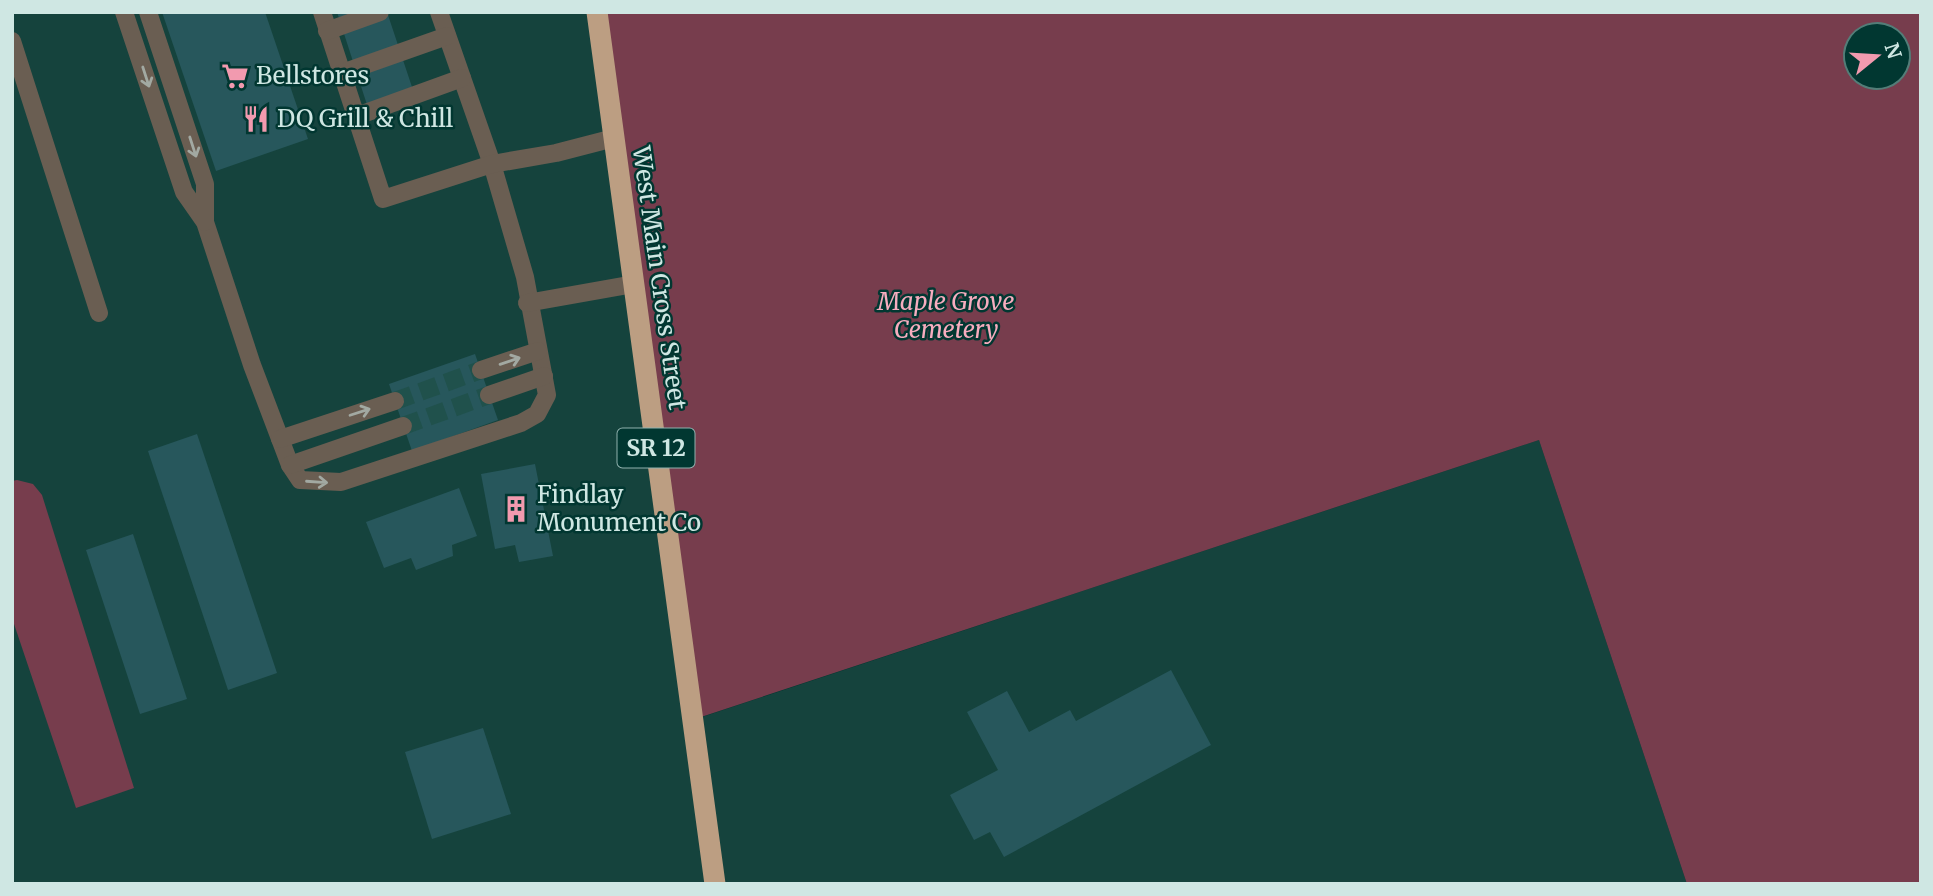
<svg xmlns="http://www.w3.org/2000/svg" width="1933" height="896" font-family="Merriweather,serif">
	<rect width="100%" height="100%" fill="#013731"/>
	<polygon fill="#15433d" points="12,12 597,12 693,720 1539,440 1687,884 12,884"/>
	<g fill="#773d4d" fill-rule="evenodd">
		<path d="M597 12H1921V884H1687L1539 440 692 720ZM1856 35H1898V77H1856Z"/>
		<polygon points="17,480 33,484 42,495 134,788 76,808 12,618 12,481"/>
	</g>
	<g fill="#27575c">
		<polygon points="162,12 265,12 308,139 216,171"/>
		<polygon points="337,12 387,12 415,96 369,111"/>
		<polygon points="475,354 498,420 412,451 389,384"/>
		<polygon points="197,434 277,673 228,690 148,451"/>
		<polygon points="535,464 553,556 519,562 515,545 495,549 481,474"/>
		<polygon points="459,488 477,536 452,545 453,556 416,570 411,558 384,568 366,522"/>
		<polygon points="133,534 187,699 140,714 86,550"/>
		<polygon points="1171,670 1211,745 1004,857 990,832 974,840 950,795 998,770 967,712 1007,691 1029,732 1070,710 1076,721"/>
		<polygon points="483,728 511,814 432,839 405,752"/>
	</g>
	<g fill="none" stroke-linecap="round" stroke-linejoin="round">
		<g stroke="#20514c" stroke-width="18" stroke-dasharray="18 9" stroke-linecap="butt">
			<polyline points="395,401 481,370"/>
			<polyline points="403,426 489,395"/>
		</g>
		<g stroke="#6a5e52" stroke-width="18">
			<polyline points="124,12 184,192 205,222 252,365 290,465 300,480 341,482 521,423 537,414 547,395 525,277 492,164 439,12"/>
			<polyline points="148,12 205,184 205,222"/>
			<polyline points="322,12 383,199 492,164 556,153 614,138"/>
			<polyline points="327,31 380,12"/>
			<polyline points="12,41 99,313"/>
			<polyline points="342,73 447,36"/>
			<polyline points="357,116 462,78"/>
			<polyline points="527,303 634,284"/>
			<polyline points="481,370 538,351"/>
			<polyline points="489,395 544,376"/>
			<polyline points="280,439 395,401"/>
			<polyline points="290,465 403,426"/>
		</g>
		<polyline stroke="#bc9e82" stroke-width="21" points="597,12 715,884"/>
	</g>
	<defs><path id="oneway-shaft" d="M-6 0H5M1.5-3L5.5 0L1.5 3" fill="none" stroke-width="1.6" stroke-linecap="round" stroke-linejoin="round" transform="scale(1.75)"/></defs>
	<g stroke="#a2a9a2">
		<use href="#oneway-shaft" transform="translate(146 77) rotate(72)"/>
		<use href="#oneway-shaft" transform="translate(193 147) rotate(72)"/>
		<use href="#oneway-shaft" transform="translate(510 361) rotate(-19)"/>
		<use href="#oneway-shaft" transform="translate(360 412) rotate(-18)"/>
		<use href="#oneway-shaft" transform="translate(317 482) rotate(4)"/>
	</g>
	<defs>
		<symbol id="supermarket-bare" viewBox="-9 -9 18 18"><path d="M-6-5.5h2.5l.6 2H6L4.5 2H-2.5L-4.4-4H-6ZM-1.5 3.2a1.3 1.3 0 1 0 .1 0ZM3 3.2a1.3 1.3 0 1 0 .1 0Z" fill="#f29aaf" stroke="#013731" stroke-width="2.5" paint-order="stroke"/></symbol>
		<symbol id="restaurant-bare" viewBox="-9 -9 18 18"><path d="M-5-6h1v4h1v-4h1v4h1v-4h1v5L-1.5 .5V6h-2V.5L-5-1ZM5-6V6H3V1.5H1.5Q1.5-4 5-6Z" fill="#f29aaf" stroke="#013731" stroke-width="2.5" paint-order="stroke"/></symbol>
		<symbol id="building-bare" viewBox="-9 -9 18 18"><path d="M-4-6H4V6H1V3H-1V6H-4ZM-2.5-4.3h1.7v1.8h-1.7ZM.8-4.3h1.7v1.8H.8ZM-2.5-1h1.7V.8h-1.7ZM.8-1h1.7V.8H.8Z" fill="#f29aaf" stroke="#013731" stroke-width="2.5" paint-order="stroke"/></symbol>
	</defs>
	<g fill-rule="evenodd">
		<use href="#supermarket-bare" x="216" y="57" width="38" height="38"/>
		<use href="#restaurant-bare" x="237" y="100" width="38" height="38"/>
		<use href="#building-bare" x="497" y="490" width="38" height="38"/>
	</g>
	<g text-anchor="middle" stroke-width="5" stroke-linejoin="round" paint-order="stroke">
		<rect fill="#013731" stroke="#91b2ae" stroke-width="2" x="617.5" y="428.5" width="77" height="39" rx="5"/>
		<g font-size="23" font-weight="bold" fill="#cfe7e3">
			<text x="656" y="456">SR 12</text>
		</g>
		<g font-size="24" fill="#cfe7e3" stroke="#013731" text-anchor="start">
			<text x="256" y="84">Bellstores</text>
			<text x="277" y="127">DQ Grill &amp; Chill</text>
			<text x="537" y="503">Findlay<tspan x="537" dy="28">Monument Co</tspan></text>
		</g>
		<g font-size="24" fill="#cfe7e3" stroke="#013731">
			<text transform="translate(659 278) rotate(82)" y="8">West Main Cross Street</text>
		</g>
		<g font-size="24" font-style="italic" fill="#f7adbf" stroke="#013731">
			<text x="946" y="310">Maple Grove<tspan x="946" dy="28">Cemetery</tspan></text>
		</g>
	</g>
	<rect width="1933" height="896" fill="none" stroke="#cfe7e3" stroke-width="28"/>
	<g transform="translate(1877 56) rotate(72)"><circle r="33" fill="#013731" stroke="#537d78" stroke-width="2"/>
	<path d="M0-5L12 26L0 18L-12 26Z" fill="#f29aaf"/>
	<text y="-10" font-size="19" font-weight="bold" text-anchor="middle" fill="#cfe7e3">N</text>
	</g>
</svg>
